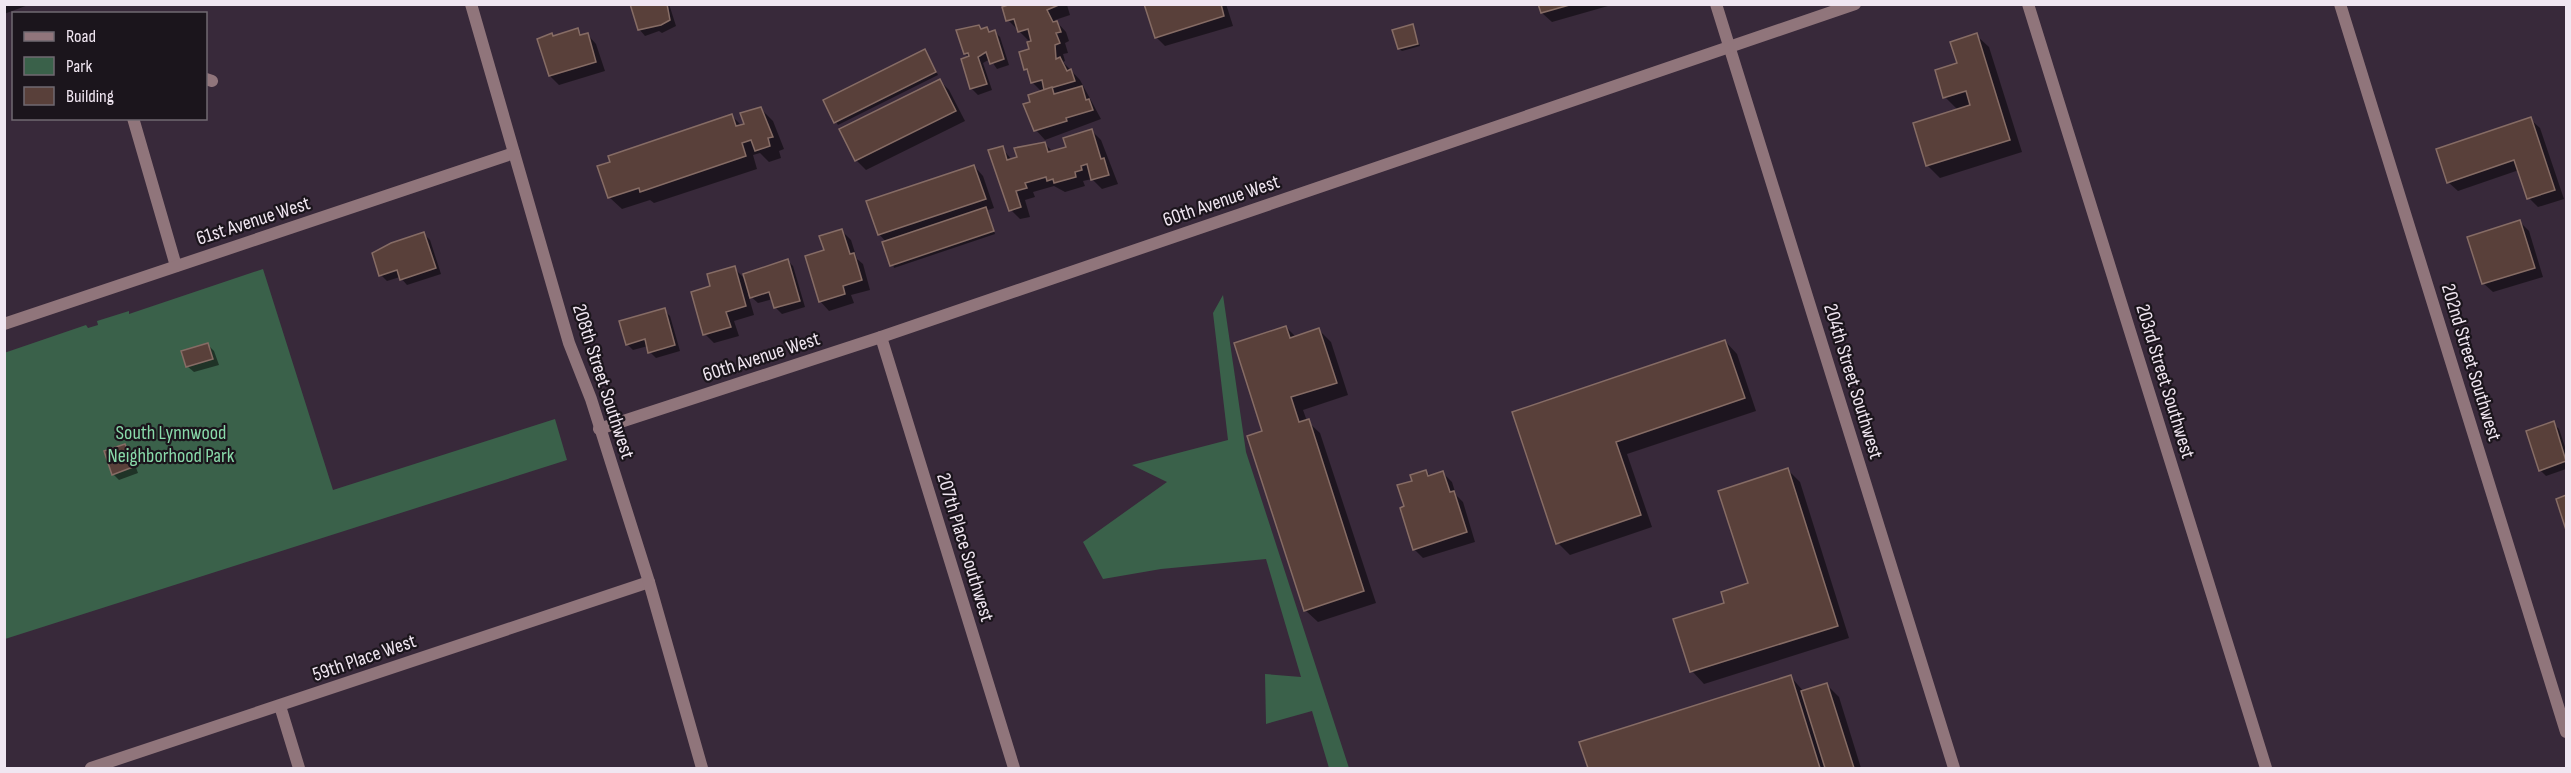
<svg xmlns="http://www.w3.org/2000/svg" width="2571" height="773" font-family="'Sofia Sans Condensed',sans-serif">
	<rect width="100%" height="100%" fill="#38293a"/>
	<g fill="#3a614a">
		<polygon points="263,269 333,490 555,419 567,460 5,639 4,353 86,325 88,328 98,325 97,321 129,311 129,314"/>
		<polygon points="1223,295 1246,452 1349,768 1329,768 1312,711 1266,724 1265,674 1301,677 1266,559 1161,569 1103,579 1083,542 1167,482 1132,465 1228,440 1213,313"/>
	</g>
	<g fill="#0007">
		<polygon points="4,4 31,4 4,14"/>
		<polygon points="632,4 669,4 676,26 662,33 659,31 645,36 639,29"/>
		<polygon points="1016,4 1067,5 1070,15 1055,20 1066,32 1069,41 1065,43 1068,53 1063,54 1065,61 1063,62 1080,80 1101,119 1045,140 1036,130 1032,103 1042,92 1032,82 1030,74 1025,69 1031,50 1029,41 1008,20"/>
		<polygon points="1146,4 1226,4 1233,26 1165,46 1156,37"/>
		<polygon points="1540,4 1615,4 1552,22 1542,13"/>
		<polygon points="979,26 983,30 994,31 1000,37 1009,65 997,69 990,59 983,63 992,90 978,95 971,88 969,58 965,53"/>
		<polygon points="1412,26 1420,46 1402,51 1399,49"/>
		<polygon points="578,30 583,36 587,34 596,44 605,71 559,85 550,76 552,35 554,37"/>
		<polygon points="1976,35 1989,47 2022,152 1940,178 1928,166 1915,124 1958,110 1945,97 1959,64"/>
		<polygon points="927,54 938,75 838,125 836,122"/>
		<polygon points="940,81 949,90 965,121 866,170 856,160"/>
		<polygon points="760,108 773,121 784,149 779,151 781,158 769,162 760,153 753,155 757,169 654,203 650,200 622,209 609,197 732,116 742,126"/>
		<polygon points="2530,119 2540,128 2564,199 2538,207 2529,198 2519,170 2458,191 2448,182"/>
		<polygon points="1092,131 1101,140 1118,184 1102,189 1092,179 1083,181 1085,186 1065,192 1054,186 1033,192 1035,197 1025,200 1030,217 1020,219 1011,210 1002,148 1012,160 1045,144 1053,152 1067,148"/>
		<polygon points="974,166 983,176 994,208 988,210 995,234 894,268 886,242 879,234"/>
		<polygon points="2520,222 2529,231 2543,277 2493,292 2483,283"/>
		<polygon points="842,231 851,240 857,259 863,264 870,290 851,295 854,303 829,311 820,301 825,251"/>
		<polygon points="424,234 430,240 441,274 407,285 400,277 387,281 381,275"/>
		<polygon points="787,260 793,266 805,307 782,314 776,308 773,299 758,303 748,294 754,315 734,321 739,336 714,343 705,334 712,287 734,268 746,280"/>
		<polygon points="664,310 670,316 680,351 656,358 650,352 648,346 633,350 627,344"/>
		<polygon points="1286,327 1296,337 1319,330 1331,342 1348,395 1303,410 1307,421 1320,433 1376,603 1318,622 1305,610 1264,432"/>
		<polygon points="1725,341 1737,354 1756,411 1627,454 1652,527 1570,555 1558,543 1514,413"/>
		<polygon points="208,345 214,351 219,365 194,372 187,366"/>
		<polygon points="2553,423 2559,429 2566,450 2566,469 2546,476 2540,470"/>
		<polygon points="124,445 130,451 138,473 119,480 113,474"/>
		<polygon points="1788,470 1800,482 1849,638 1704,684 1692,671 1726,604 1750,584"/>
		<polygon points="1426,471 1431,476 1443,473 1452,482 1456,495 1463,502 1475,542 1423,558 1414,549 1406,507"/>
		<polygon points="1791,677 1804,692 1827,685 1839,697 1861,768 1589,768 1581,743"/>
	</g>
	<g fill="#59403a" stroke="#866c65" stroke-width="1.5">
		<polygon points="630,4 667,4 670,20 661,25 638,30"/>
		<polygon points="1011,4 1061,4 1047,10 1053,22 1057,21 1061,32 1056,33 1060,43 1055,45 1056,59 1060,57 1067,71 1071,69 1075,81 1044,90 1042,80 1031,83 1027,69 1024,70 1019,52 1029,49 1027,42 1031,41 1028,29 1018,32 1014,19 1006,21 1002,7"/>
		<polygon points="1144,4 1221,4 1224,16 1155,38"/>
		<polygon points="1538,4 1573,4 1541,13"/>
		<polygon points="1413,24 1418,44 1398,49 1392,30"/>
		<polygon points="979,25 981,29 987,27 989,32 995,30 1004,59 990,64 986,52 978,57 987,84 970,89 961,59 969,56 968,53 964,54 956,30"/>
		<polygon points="578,28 580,35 588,33 596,62 549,76 537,39 552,33 553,36"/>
		<polygon points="1977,33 2010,140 1926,166 1913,123 1970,105 1966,91 1943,98 1935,70 1957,63 1950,42"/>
		<polygon points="925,49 936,72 834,123 823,100"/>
		<polygon points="940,79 956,111 855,161 839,129"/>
		<polygon points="1082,86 1086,100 1089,99 1093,110 1066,118 1067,121 1034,131 1023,104 1030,102 1028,95 1052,87 1054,94"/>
		<polygon points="761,107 773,137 768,138 770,146 755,151 751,140 742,143 746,156 640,192 639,188 608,198 597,166 610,162 608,156 732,114 736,126 744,124 740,113"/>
		<polygon points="2531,117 2555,190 2527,199 2514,160 2447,183 2436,149"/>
		<polygon points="1092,129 1101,159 1104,158 1109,175 1091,180 1087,164 1081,166 1082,170 1075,172 1076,177 1054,183 1053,179 1047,181 1046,177 1025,183 1027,188 1016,191 1021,207 1009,211 988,150 1003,146 1007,160 1017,157 1014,148 1045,142 1048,152 1066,147 1063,138"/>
		<polygon points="974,165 986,199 878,235 866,201"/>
		<polygon points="986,207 994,231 890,266 882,242"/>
		<polygon points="2520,220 2535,268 2482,284 2467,237"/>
		<polygon points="842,229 850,254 854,253 862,280 843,286 845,294 819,302 805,256 824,250 819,236"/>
		<polygon points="424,232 436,268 400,280 397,270 379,276 372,253 391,243"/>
		<polygon points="788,259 800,301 774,308 769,292 750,298 743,274"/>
		<polygon points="735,266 746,306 726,312 731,327 703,335 691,292 710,286 707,274"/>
		<polygon points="665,308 675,345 648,353 645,339 626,345 619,321"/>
		<polygon points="1286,326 1290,338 1319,328 1337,383 1291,397 1299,422 1309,419 1364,591 1304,611 1247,436 1262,431 1234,343"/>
		<polygon points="1725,340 1745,398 1616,442 1641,515 1556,544 1512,412"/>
		<polygon points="208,343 213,359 186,367 181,351"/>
		<polygon points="2554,421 2566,461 2539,471 2526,431"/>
		<polygon points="125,444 133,467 112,475 104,451"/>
		<polygon points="1788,468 1838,626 1690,672 1673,619 1724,603 1721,592 1748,583 1718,491"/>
		<polygon points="1426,470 1428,476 1443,471 1450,492 1454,491 1467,532 1413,550 1400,508 1404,506 1397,485 1412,481 1410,475"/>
		<polygon points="2566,495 2566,530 2556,499"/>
		<polygon points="1791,675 1820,768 1588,768 1579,742"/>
		<polygon points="1827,683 1854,768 1825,768 1801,691"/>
	</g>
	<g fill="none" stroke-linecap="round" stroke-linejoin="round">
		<g stroke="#90757b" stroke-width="12">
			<polyline points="1716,4 1954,768"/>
			<polyline points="2028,4 2266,768"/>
			<polyline points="2340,4 2566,732"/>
			<polyline points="206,79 212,81"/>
			<polyline points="133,118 176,266"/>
			<polyline points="4,324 514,153"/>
			<polyline points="881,337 1014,768"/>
			<polyline points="599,429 881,337 1855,4"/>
			<polyline points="280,706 299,768"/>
			<polyline points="91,768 649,582"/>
		</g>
		<polyline stroke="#90757b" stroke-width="12" points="471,4 569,343 591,399 649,582 702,768"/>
	</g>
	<g text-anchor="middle" stroke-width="4.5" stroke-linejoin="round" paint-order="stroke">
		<g font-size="20" fill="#f0e6f1" stroke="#1b151c">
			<text transform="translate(1221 200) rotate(-19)" y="7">60th Avenue West</text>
			<text transform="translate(253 220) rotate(-18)" y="7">61st Avenue West</text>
			<text transform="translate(761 356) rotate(-18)" y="7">60th Avenue West</text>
			<text transform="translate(2472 362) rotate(73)" y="7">202nd Street Southwest</text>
			<text transform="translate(604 381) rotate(72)" y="7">208th Street Southwest</text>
			<text transform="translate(1854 381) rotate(73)" y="7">204th Street Southwest</text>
			<text transform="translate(2166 381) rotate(73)" y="7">203rd Street Southwest</text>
			<text transform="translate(966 547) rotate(73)" y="7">207th Place Southwest</text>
			<text transform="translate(364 657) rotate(-19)" y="7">59th Place West</text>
		</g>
		<g font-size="20" fill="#89daaa" stroke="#1b151c">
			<text x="171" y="439">South Lynnwood<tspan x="171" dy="23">Neighborhood Park</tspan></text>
		</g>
	</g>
	<rect width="2571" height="773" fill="none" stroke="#f0e6f1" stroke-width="12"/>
	<rect x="12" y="12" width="195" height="108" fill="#1b151c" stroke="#706971" stroke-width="1.5"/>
	<rect x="24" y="32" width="30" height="9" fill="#90757b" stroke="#706971" stroke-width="1.5"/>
	<text x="66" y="42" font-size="18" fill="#f0e6f1">Road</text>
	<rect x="24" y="57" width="30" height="18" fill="#3a614a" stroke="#706971" stroke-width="1.5"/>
	<text x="66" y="72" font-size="18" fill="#f0e6f1">Park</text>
	<rect x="24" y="87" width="30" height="18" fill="#59403a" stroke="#706971" stroke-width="1.5"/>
	<text x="66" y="102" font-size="18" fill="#f0e6f1">Building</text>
</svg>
